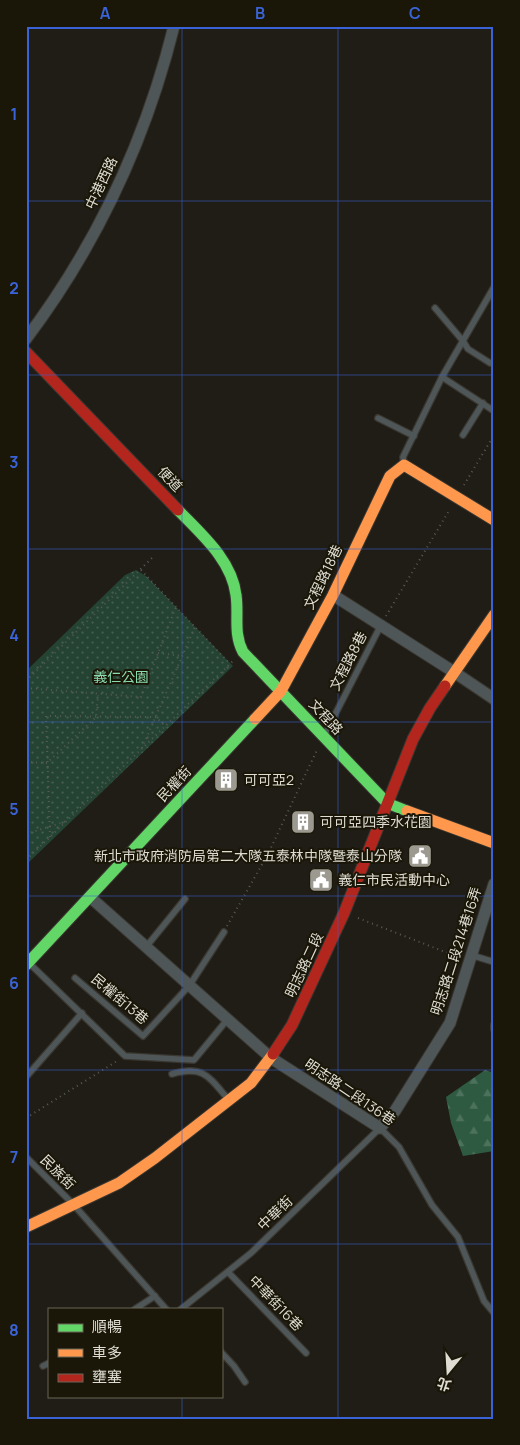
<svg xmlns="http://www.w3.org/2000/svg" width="520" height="1445" font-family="Manrope,'Noto Sans TC',sans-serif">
	<defs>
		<pattern id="grass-dots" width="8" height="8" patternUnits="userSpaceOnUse" patternTransform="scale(1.25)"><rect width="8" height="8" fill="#254332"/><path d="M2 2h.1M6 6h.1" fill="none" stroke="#445e4f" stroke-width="1.8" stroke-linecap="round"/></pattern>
		<pattern id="forest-firs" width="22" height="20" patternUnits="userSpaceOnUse" patternTransform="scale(1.25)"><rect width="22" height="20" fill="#2e5a41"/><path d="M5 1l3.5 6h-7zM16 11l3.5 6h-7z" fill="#4c715c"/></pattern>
	</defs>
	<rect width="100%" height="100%" fill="#1f1d15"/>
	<polygon fill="url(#grass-dots)" points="136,570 146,576 233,666 26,865 26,671 125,575"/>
	<polygon fill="url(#forest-firs)" points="485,1070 494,1073 494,1151 463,1156 451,1123 446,1097"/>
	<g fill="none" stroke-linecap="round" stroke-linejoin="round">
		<defs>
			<g id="lane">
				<polyline points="435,308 463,341 468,349 490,363 494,362"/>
				<polyline points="442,377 494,411"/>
				<polyline points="378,418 414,436"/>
				<polyline points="463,435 483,403"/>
				<polyline points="404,464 403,457 442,377 494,287"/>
				<polyline points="324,736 381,625"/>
				<polyline points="146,947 185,899"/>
				<polyline points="471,955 494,962"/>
				<polyline points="29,963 125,1056 194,1060 227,1020"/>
				<polyline points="75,978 143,1036 189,986 224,932"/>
				<polyline points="494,1025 494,1029"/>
				<path d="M172 1074C204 1065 209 1077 228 1099"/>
				<polyline points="26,1077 82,1013"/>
				<polyline points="26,1157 73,1204 166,1309"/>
				<polyline points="228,1272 306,1353"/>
				<polyline points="135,1309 155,1296"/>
				<polyline points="181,1309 251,1253 380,1128 399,1147 432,1205 458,1237 484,1301 494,1313"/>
				<polyline points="221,1352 234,1366 245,1382"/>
				<polyline points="43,1366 49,1363"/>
			</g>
			<g id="street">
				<path d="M26 339C96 246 146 139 174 26"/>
				<polyline points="333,595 454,672 494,699"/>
				<polyline points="90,897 271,1058 380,1128 395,1111 450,1023 494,884"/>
			</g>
			<g id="fast">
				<path d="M178 510C201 534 232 560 236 595 239 615 233 633 243 652L387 803 407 811"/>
				<polyline points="26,965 255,719"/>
			</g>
			<g id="slow">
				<polyline points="445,686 494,615"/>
				<polyline points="255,719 281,691 333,595 390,476 404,465 494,520"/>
				<polyline points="407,811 494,843"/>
				<polyline points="26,1227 119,1183 155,1158 251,1083 273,1054"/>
			</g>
			<g id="jam">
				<polyline points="26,352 178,510"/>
				<polyline points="273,1054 292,1025 344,913 413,739 430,708 445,686"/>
			</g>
		</defs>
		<use href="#lane" stroke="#393730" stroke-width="8"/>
		<use href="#street" stroke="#393730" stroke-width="13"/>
		<use href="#fast" stroke="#393730" stroke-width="13"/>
		<use href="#slow" stroke="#393730" stroke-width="13"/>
		<use href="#jam" stroke="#393730" stroke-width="13"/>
		<g stroke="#575a59" stroke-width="2" stroke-dasharray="1 4" stroke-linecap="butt">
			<polyline points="464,485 494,435"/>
			<polyline points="141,570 230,664"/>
			<polyline points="386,616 450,509"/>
			<polyline points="158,653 182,656"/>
			<polyline points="26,681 153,557"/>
			<polyline points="26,688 141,697 176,607"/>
			<polyline points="142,748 195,627"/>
			<polyline points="26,762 47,763 96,717 98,695"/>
			<polyline points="26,834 67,821"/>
			<polyline points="50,837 46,716 156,717 166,727"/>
			<polyline points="26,860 233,661"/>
			<polyline points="358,918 458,957"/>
			<polyline points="227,926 268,854 317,750"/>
			<polyline points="26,1118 117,1061"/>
		</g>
		<use href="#lane" stroke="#4f5657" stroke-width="5.5"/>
		<use href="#street" stroke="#4f5657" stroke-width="11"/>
		<use href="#fast" stroke="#63d668" stroke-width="11"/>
		<use href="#slow" stroke="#ff974d" stroke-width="11"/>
		<use href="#jam" stroke="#b3261e" stroke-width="11"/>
	</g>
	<path fill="none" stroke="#3a63d7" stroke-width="1" stroke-opacity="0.55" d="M182 26V1309M338 26V1419M26 201H494M26 375H494M26 549H494M26 722H494M26 896H494M26 1070H494M26 1244H494M182 1396V1419"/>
	<defs>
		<symbol id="building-square" viewBox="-11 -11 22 22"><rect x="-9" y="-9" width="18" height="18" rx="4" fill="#9c9a90" stroke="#1a1708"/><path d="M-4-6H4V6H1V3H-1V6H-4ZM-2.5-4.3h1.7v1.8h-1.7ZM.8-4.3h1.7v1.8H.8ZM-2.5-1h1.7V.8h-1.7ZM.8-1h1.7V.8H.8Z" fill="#fff"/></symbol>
		<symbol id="civic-square" viewBox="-11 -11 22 22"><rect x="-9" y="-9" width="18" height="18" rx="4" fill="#9c9a90" stroke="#1a1708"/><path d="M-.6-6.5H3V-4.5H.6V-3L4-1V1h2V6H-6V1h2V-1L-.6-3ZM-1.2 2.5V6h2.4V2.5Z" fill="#fff"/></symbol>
	</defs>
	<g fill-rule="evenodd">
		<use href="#building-square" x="212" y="766" width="28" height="28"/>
		<use href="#building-square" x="289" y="808" width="28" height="28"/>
		<use href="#civic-square" x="406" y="842" width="28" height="28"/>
		<use href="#civic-square" x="307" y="866" width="28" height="28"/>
	</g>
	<g text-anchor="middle" stroke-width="4" stroke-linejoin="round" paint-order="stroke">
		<g font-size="14" fill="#dfddd3" stroke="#1a1708">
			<text transform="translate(101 183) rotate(-65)" y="5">中港西路</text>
			<text transform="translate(170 479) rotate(46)" y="5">便道</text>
			<text transform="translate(323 577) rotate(-64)" y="5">文程路18巷</text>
			<text transform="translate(348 661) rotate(-63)" y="5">文程路8巷</text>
			<text transform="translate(326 717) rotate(47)" y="5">文程路</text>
			<text transform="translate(174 784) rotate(-47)" y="5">民權街</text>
			<text transform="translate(456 951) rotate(-72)" y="5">明志路二段214巷16弄</text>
			<text transform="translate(304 965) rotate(-65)" y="5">明志路二段</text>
			<text transform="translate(120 999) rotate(40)" y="5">民權街13巷</text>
			<text transform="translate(350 1092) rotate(34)" y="5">明志路二段136巷</text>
			<text transform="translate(58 1172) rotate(45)" y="5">民族街</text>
			<text transform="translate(275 1213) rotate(-44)" y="5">中華街</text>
			<text transform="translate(276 1303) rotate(46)" y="5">中華街16巷</text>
		</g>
		<g font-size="14" fill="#8adbae" stroke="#1a1708">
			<text x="121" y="682">義仁公園</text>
		</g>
		<g font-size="14" fill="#dfddd3" stroke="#1a1708" text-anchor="start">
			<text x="244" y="785">可可亞2</text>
			<text x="320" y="827">可可亞四季水花園</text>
			<text x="402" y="861" text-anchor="end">新北市政府消防局第二大隊五泰林中隊暨泰山分隊</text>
			<text x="338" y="885">義仁市民活動中心</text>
		</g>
	</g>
	<rect width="520" height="1445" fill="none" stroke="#1a1708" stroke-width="55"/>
	<rect x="48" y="1308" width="175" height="90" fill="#1a1708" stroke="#696659"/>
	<rect x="58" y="1324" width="25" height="8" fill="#63d668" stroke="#696659"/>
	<text x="92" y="1332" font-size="15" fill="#dfddd3">順暢</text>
	<rect x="58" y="1349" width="25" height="8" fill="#ff974d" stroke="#696659"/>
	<text x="92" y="1358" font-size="15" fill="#dfddd3">車多</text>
	<rect x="58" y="1374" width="25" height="8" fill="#b3261e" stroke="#696659"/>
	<text x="92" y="1382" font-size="15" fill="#dfddd3">壅塞</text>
	<g transform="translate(448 1372) rotate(198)" stroke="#1a1708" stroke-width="4" paint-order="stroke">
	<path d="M0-4L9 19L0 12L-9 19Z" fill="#dfddd3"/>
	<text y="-8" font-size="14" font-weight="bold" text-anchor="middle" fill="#dfddd3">北</text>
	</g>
	<rect x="28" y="28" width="464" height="1390" fill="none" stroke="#3a63d7" stroke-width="2"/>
	<g font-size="16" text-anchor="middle" font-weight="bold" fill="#3a63d7">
		<text x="105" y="19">A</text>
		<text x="260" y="19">B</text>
		<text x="415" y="19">C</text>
		<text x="14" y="120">1</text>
		<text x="14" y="294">2</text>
		<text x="14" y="468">3</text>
		<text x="14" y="641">4</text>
		<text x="14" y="815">5</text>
		<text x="14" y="989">6</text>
		<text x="14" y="1163">7</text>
		<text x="14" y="1336">8</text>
	</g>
</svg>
